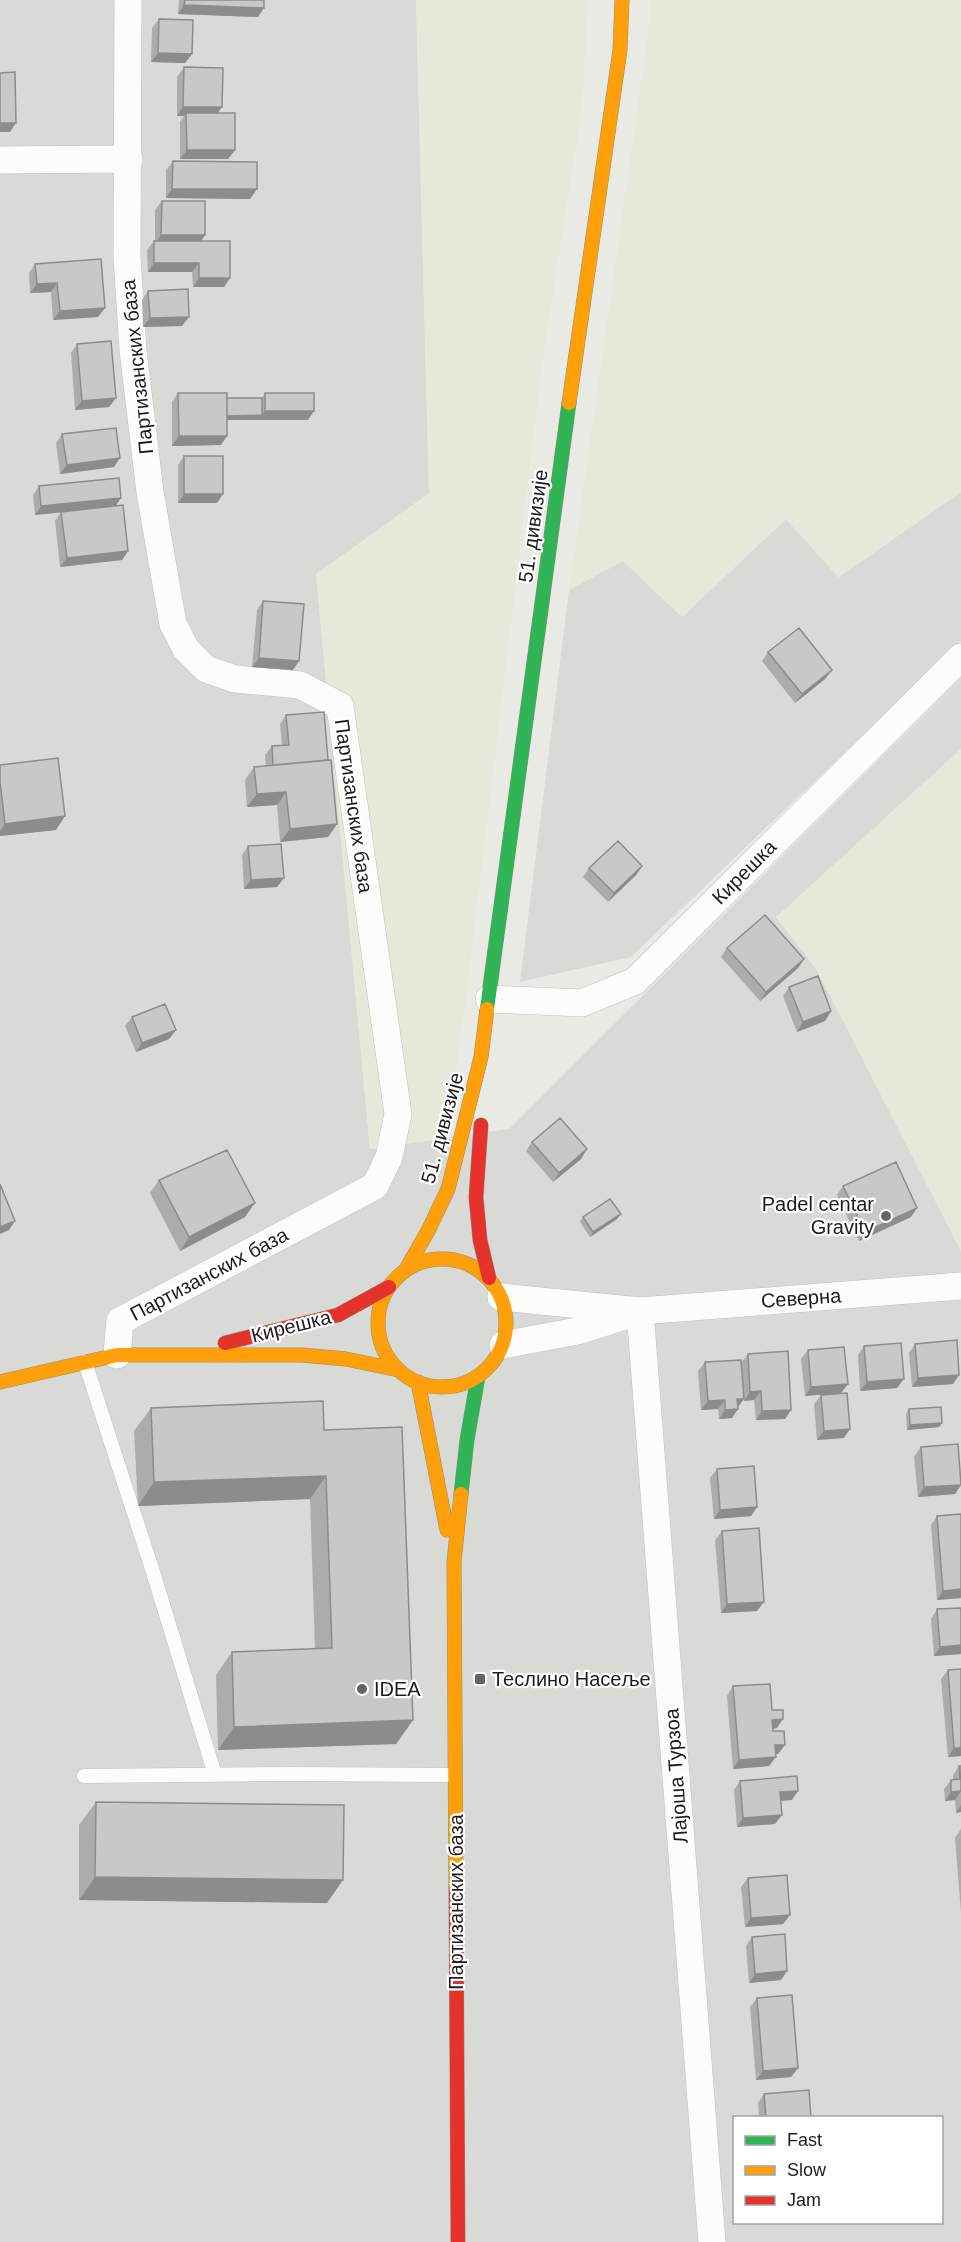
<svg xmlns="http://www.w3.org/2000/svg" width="961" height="2242" viewBox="0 0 961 2242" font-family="Helvetica,sans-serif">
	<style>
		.residential { fill: #d9d9d6; fill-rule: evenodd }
		.farmland { fill: #e6e9d9 }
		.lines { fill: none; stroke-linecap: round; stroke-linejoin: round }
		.lane-casing { stroke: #c1c1bf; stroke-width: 15 }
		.street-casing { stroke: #c1c1bf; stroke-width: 28 }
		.fast-casing { stroke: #8c927f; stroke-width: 15 }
		.slow-casing { stroke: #8c927f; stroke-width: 15 }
		.jam-casing { stroke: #8c927f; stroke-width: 15 }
		.lane { stroke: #fcfcfb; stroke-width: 14 }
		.street { stroke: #fcfcfb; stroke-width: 27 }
		.fast { stroke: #30b455; stroke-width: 14 }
		.slow { stroke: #ff9f0a; stroke-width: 14 }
		.jam { stroke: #e5322d; stroke-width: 14 }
		.wall { fill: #acaca9 }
		.shaded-wall { fill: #8c8c8a }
		.building { fill: #c8c8c5; stroke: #8c8c8a; stroke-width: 1.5 }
		.poi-dot { fill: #646462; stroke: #fff; stroke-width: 2 }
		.labels { text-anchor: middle; stroke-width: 4.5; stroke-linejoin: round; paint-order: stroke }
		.street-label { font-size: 20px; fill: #1c1c1c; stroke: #fff }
		.poi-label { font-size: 20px; fill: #1c1c1c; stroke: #fff; text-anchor: start }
	</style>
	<rect width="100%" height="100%" fill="#eaeae5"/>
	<path class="residential" d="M0 0H416L429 494 316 574 370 1149 509 1129 961 678V749L777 917 817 970 961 1251V2242H0ZM734 2118H942V2222H734Z
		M961 492V641L631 957 520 982 569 590 623 561 682 617 786 519 839 577Z"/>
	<path class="farmland" d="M416 0H588L582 109 544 350 467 990 447 1138 370 1149 316 574 429 493Z
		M650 0H961V492L838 577 786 519 682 617 623 561 569 590 650 19Z
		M961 749V1251L817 970 776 917Z"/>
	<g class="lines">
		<defs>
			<path id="lane" d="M85 1362 153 1572 215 1775
				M84 1776 292 1774 455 1775"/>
			<path id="street" d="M0 160 129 159
				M489 999 582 1003 635 981 961 657
				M501 1297 640 1311 961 1286
				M640 1311 712 2242
				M503 1345 577 1331 631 1314
				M117 1355 120 1321 375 1186 389 1157 398 1114 340 706 300 685 235 679 206 669 186 649 173 624 150 492 133 350 127 257 128 0"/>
			<path id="fast" d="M487 1009 569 403
				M461 1494 467 1440 478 1377"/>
			<path id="slow" d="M569 403 620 50 622 0
				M378 1323a64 64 0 1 1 128 0a64 64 0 1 1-128 0Z
				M405 1271 428 1231 448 1189 481 1057 487 1009
				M0 1382 117 1355H302L346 1359 399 1370
				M418 1382 447 1530
				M456 1890 454 1562 461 1494"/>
			<path id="jam" d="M481 1125 476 1197 480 1240 489 1278
				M225 1343 338 1315 389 1287
				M456 1890 458 2242"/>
		</defs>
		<use href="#lane" class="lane-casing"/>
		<use href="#street" class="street-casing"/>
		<use href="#fast" class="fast-casing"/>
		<use href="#slow" class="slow-casing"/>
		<use href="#jam" class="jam-casing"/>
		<use href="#lane" class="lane"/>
		<use href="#street" class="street"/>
		<use href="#fast" class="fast"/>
		<use href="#slow" class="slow"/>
		<use href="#jam" class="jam"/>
	</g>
	<path class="wall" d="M179 0H264L258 17 178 14Z
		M159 19 192 54 185 63 151 62 152 28Z
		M184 67 222 107 218 113 235 150 228 159H180V122L184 116H177V77Z
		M173 161 257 189 250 199 166 198V170Z
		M162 201 205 235 201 241 224 287H193L192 272H148L147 250 154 241H155V210Z
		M35 264 98 317 53 320 51 292 30 293 29 273Z
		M148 291 182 326 143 327 142 300Z
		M77 344 116 398 109 407 75 410 71 353Z
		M178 393 227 398H262L265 393 308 420H227L221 445 172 446V402Z
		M62 434 114 467 60 474 56 443Z
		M184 456 217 503H178V465Z
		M39 486 116 506 128 551 122 560 60 567 55 521 61 512 35 515 33 495Z
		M263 601 293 670 252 667 257 610Z
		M768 652 832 670 825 679 795 703 762 661Z
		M286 715 328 760 337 824 328 837 280 842 277 805 247 807 245 780 254 767 266 766 265 755 272 746 282 745 280 724Z
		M0 765 56 830 0 836Z
		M248 846 284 878 277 887 244 889 242 855Z
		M642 866 636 875 608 902 583 877 589 868Z
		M727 948 804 959 798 968 760 1001 721 957Z
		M789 987 831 1011 825 1021 797 1032 783 996Z
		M132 1017 176 1030 169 1039 136 1052 125 1026Z
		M532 1142 581 1159 553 1182 526 1151Z
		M159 1180 245 1217 180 1251 150 1193Z
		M843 1186 911 1217 859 1241 837 1195Z
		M621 1214 617 1219 590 1237 580 1222 583 1217Z
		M915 1344 959 1375 953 1384 912 1387 909 1353Z
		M864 1346 897 1388 860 1391 858 1355Z
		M808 1350 848 1384 841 1393 805 1396 801 1359Z
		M748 1354 791 1410 785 1419 756 1420 754 1400 744 1401 743 1399 732 1418 719 1419 718 1409 701 1410 698 1371 705 1362 741 1363Z
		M821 1395 844 1438 817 1440 814 1404Z
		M151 1408 324 1430 413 1720 396 1744 218 1750 216 1675 232 1652 315 1649 310 1499 138 1506 134 1431Z
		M909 1409 942 1423 939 1427 907 1430 906 1414Z
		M921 1447 961 1485 955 1494 918 1497 914 1457Z
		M717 1469 757 1507 751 1516 714 1519 710 1478Z
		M961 1514V1598L937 1600 931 1525 937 1516Z
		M722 1531 757 1611 721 1613 715 1540Z
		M937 1609 961 1654 934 1656 931 1619Z
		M961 1669V1756L948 1757 941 1679 948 1670Z
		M733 1686 772 1710 777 1728 773 1729 778 1754H775L769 1766 733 1769 727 1696Z
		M959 1766H961V1812L956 1813 955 1800 945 1801 944 1789 951 1780H953V1775Z
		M740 1781 792 1800 781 1801 775 1824 737 1827 734 1790Z
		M96 1802 327 1903 79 1900V1825Z
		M961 1829V1912L955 1838Z
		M748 1878 790 1915 783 1924 745 1927 741 1887Z
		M752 1937 787 1971 781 1980 749 1983 746 1946Z
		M757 1998 798 2068 791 2077 756 2080 750 2007Z
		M764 2094 811 2118H759L758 2103Z"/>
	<path class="shaded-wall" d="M184 5 264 8 258 17 178 14Z
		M158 53 192 54 185 63 151 62Z
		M183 107H222L215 116 186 113 184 116H177Z
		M0 123H16L10 132H0Z
		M187 150H235L228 159H180Z
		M172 189H257L250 199 166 198Z
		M161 235H205L199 244H155Z
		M154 263H199L192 272H148Z
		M199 278H230L224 287H193Z
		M57 283 51 292 30 293 37 284Z
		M105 308 98 317 53 320 60 311Z
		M189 317 182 326 143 327 150 318Z
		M116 398 109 407 75 410 82 401Z
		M265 411H314L308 420H259Z
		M262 415 259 420H221L224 416Z
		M179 436H227L221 445 172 446Z
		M120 458 114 467 60 474 67 465Z
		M184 494H223L217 503H178Z
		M121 498 115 507 35 515 41 506Z
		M128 551 122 560 60 567 67 558Z
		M259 658 299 661 293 670 252 667Z
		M832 670 825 679 795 703 802 694Z
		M286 792 277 805 247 807 257 794Z
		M65 816 56 830 0 836V831L5 824Z
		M337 824 328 837 280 842 290 829Z
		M642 866 636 875 608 902 614 893Z
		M284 878 277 887 244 889 251 880Z
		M804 959 798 968 760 1001 766 992Z
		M831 1011 825 1021 797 1032 803 1022Z
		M176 1030 169 1039 136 1052 142 1043Z
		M587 1149 581 1159 553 1182 559 1173Z
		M255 1203 245 1217 180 1251 189 1237Z
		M917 1208 911 1217 859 1241 865 1232Z
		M621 1214 617 1219 590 1237 593 1232Z
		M15 1221 9 1230 0 1234V1227Z
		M959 1375 953 1384 912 1387 918 1378Z
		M904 1379 897 1388 860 1391 867 1382Z
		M848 1384 841 1393 805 1396 811 1387Z
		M761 1391 754 1400 744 1401 750 1392Z
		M737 1399H744L737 1408Z
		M725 1400 718 1409 701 1410 708 1401Z
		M738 1409 732 1418 719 1419 725 1410Z
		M791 1410 785 1419 756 1420 762 1411Z
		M942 1423 939 1427 907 1430 910 1425Z
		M850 1429 844 1438 817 1440 824 1431Z
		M326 1476 310 1499 138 1506 154 1482Z
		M961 1485 955 1494 918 1497 924 1487Z
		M757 1507 751 1516 714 1519 720 1510Z
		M961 1589V1598L937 1600 943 1591Z
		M764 1602 757 1611 721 1613 727 1604Z
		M961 1645V1654L934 1656 940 1647Z
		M783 1719 777 1728 766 1729 772 1720Z
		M413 1720 396 1744 218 1750 234 1727Z
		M775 1745H785L778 1754H768Z
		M954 1748H961V1756L948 1757Z
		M776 1757 769 1766 733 1769 739 1760Z
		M798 1791 792 1800 774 1801 780 1792Z
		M961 1791 955 1800 945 1801 951 1792Z
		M961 1805V1812L956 1813Z
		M782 1815 775 1824 737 1827 743 1818Z
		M95 1877 343 1880 327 1903 79 1900Z
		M790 1915 783 1924 745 1927 751 1918Z
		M787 1971 781 1980 749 1983 755 1974Z
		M798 2068 791 2077 756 2080 763 2071Z"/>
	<path class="building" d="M185 0H264V8L184 5Z
		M159 19 193 20 192 54 158 53Z
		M184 67 223 68 222 107H183Z
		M15 72 16 123H0V73Z
		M186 113H235V150H187Z
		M173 161 257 162V189H172Z
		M162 201H205V235H161Z
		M154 241H230V278H199V263H154Z
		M101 259 105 308 60 311 57 283 37 284 35 264Z
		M188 289 189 317 150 318 148 291Z
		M111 341 116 398 82 401 77 344Z
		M178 393H227V436H179Z
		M265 393H314V411H265Z
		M227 398H262V415L227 416Z
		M116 428 120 458 67 465 62 434Z
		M184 456H223V494H184Z
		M119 478 121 498 41 506 39 486Z
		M123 505 128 551 67 558 61 512Z
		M263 601 304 604 299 661 259 658Z
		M799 628 832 670 802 694 768 652Z
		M324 712 328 760 273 765 272 746 289 745 286 715Z
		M58 758 65 816 5 824 0 782V765Z
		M331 760 337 824 290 829 286 792 257 794 254 767Z
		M618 841 642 866 614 893 589 868Z
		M281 844 284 878 251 880 248 846Z
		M765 915 804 959 766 992 727 948Z
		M818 976 831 1011 803 1022 789 987Z
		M165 1004 176 1030 142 1043 132 1017Z
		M560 1118 587 1149 559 1173 532 1142Z
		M227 1150 255 1203 189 1237 159 1180Z
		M896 1162 917 1208 865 1232 843 1186Z
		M0 1184 15 1221 0 1227Z
		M610 1199 621 1214 593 1232 583 1217Z
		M957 1340 959 1375 918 1378 915 1344Z
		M901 1343 904 1379 867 1382 864 1346Z
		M844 1347 848 1384 811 1387 808 1350Z
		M788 1351 791 1410 762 1411 761 1391 750 1392 748 1354Z
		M741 1360 744 1399H737L738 1409 725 1410V1400L708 1401 705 1362Z
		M847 1393 850 1429 824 1431 821 1395Z
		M323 1401 324 1430 402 1427 413 1720 234 1727 232 1652 332 1648 326 1476 154 1482 151 1408Z
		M941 1407 942 1423 910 1425 909 1409Z
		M958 1444 961 1485 924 1487 921 1447Z
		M754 1466 757 1507 720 1510 717 1469Z
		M961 1514V1589L943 1591 937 1516Z
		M759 1528 764 1602 727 1604 722 1531Z
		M961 1608V1645L940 1647 937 1609Z
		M961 1669V1748H954L948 1670Z
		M770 1684 772 1710H783V1719L772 1720 773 1731H784L785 1745H775L776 1757 739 1760 733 1686Z
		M959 1766H961V1791L951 1792V1780L960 1779Z
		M797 1776 798 1791 780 1792 782 1815 743 1818 740 1781Z
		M96 1802 344 1805 343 1880 95 1877Z
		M787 1875 790 1915 751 1918 748 1878Z
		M785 1934 787 1971 755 1974 752 1937Z
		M792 1995 798 2068 763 2071 757 1998Z
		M809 2090 811 2118H766L764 2094Z"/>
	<g class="poi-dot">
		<circle cx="886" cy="1216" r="6"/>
		<rect x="474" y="1673" width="12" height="12" rx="3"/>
		<circle cx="362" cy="1689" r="6"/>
	</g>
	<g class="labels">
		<g class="street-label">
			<text transform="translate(137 367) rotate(-96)" y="7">Партизанских база</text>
			<text transform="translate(533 526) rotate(-82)" y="7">51. дивизије</text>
			<text transform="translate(354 806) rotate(82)" y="7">Партизанских база</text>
			<text transform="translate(744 872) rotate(-45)" y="7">Кирешка</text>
			<text transform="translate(442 1128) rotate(-75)" y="7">51. дивизије</text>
			<text transform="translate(209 1274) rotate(-28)" y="7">Партизанских база</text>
			<text transform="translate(801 1298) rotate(-4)" y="7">Северна</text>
			<text transform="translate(291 1326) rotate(-14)" y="7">Кирешка</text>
			<text transform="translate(676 1776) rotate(-94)" y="7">Лајоша Турзоа</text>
			<text transform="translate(456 1902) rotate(-90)" y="7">Партизанских база</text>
		</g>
		<g class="poi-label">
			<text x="874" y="1211" text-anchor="end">Padel centar<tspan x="874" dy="23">Gravity</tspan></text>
			<text x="492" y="1686">Теслино Насеље</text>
			<text x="374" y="1696">IDEA</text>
		</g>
	</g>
	<rect x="733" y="2116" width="210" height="108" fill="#ffffff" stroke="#a4a4a4" stroke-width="1.5"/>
	<rect x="745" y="2136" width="30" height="9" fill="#30b455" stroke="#a4a4a4" stroke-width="1.5"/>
	<text x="787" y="2146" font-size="18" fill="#1c1c1c">Fast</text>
	<rect x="745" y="2166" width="30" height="9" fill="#ff9f0a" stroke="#a4a4a4" stroke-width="1.5"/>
	<text x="787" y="2176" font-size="18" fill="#1c1c1c">Slow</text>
	<rect x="745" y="2196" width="30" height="9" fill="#e5322d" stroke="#a4a4a4" stroke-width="1.5"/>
	<text x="787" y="2206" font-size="18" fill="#1c1c1c">Jam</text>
</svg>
